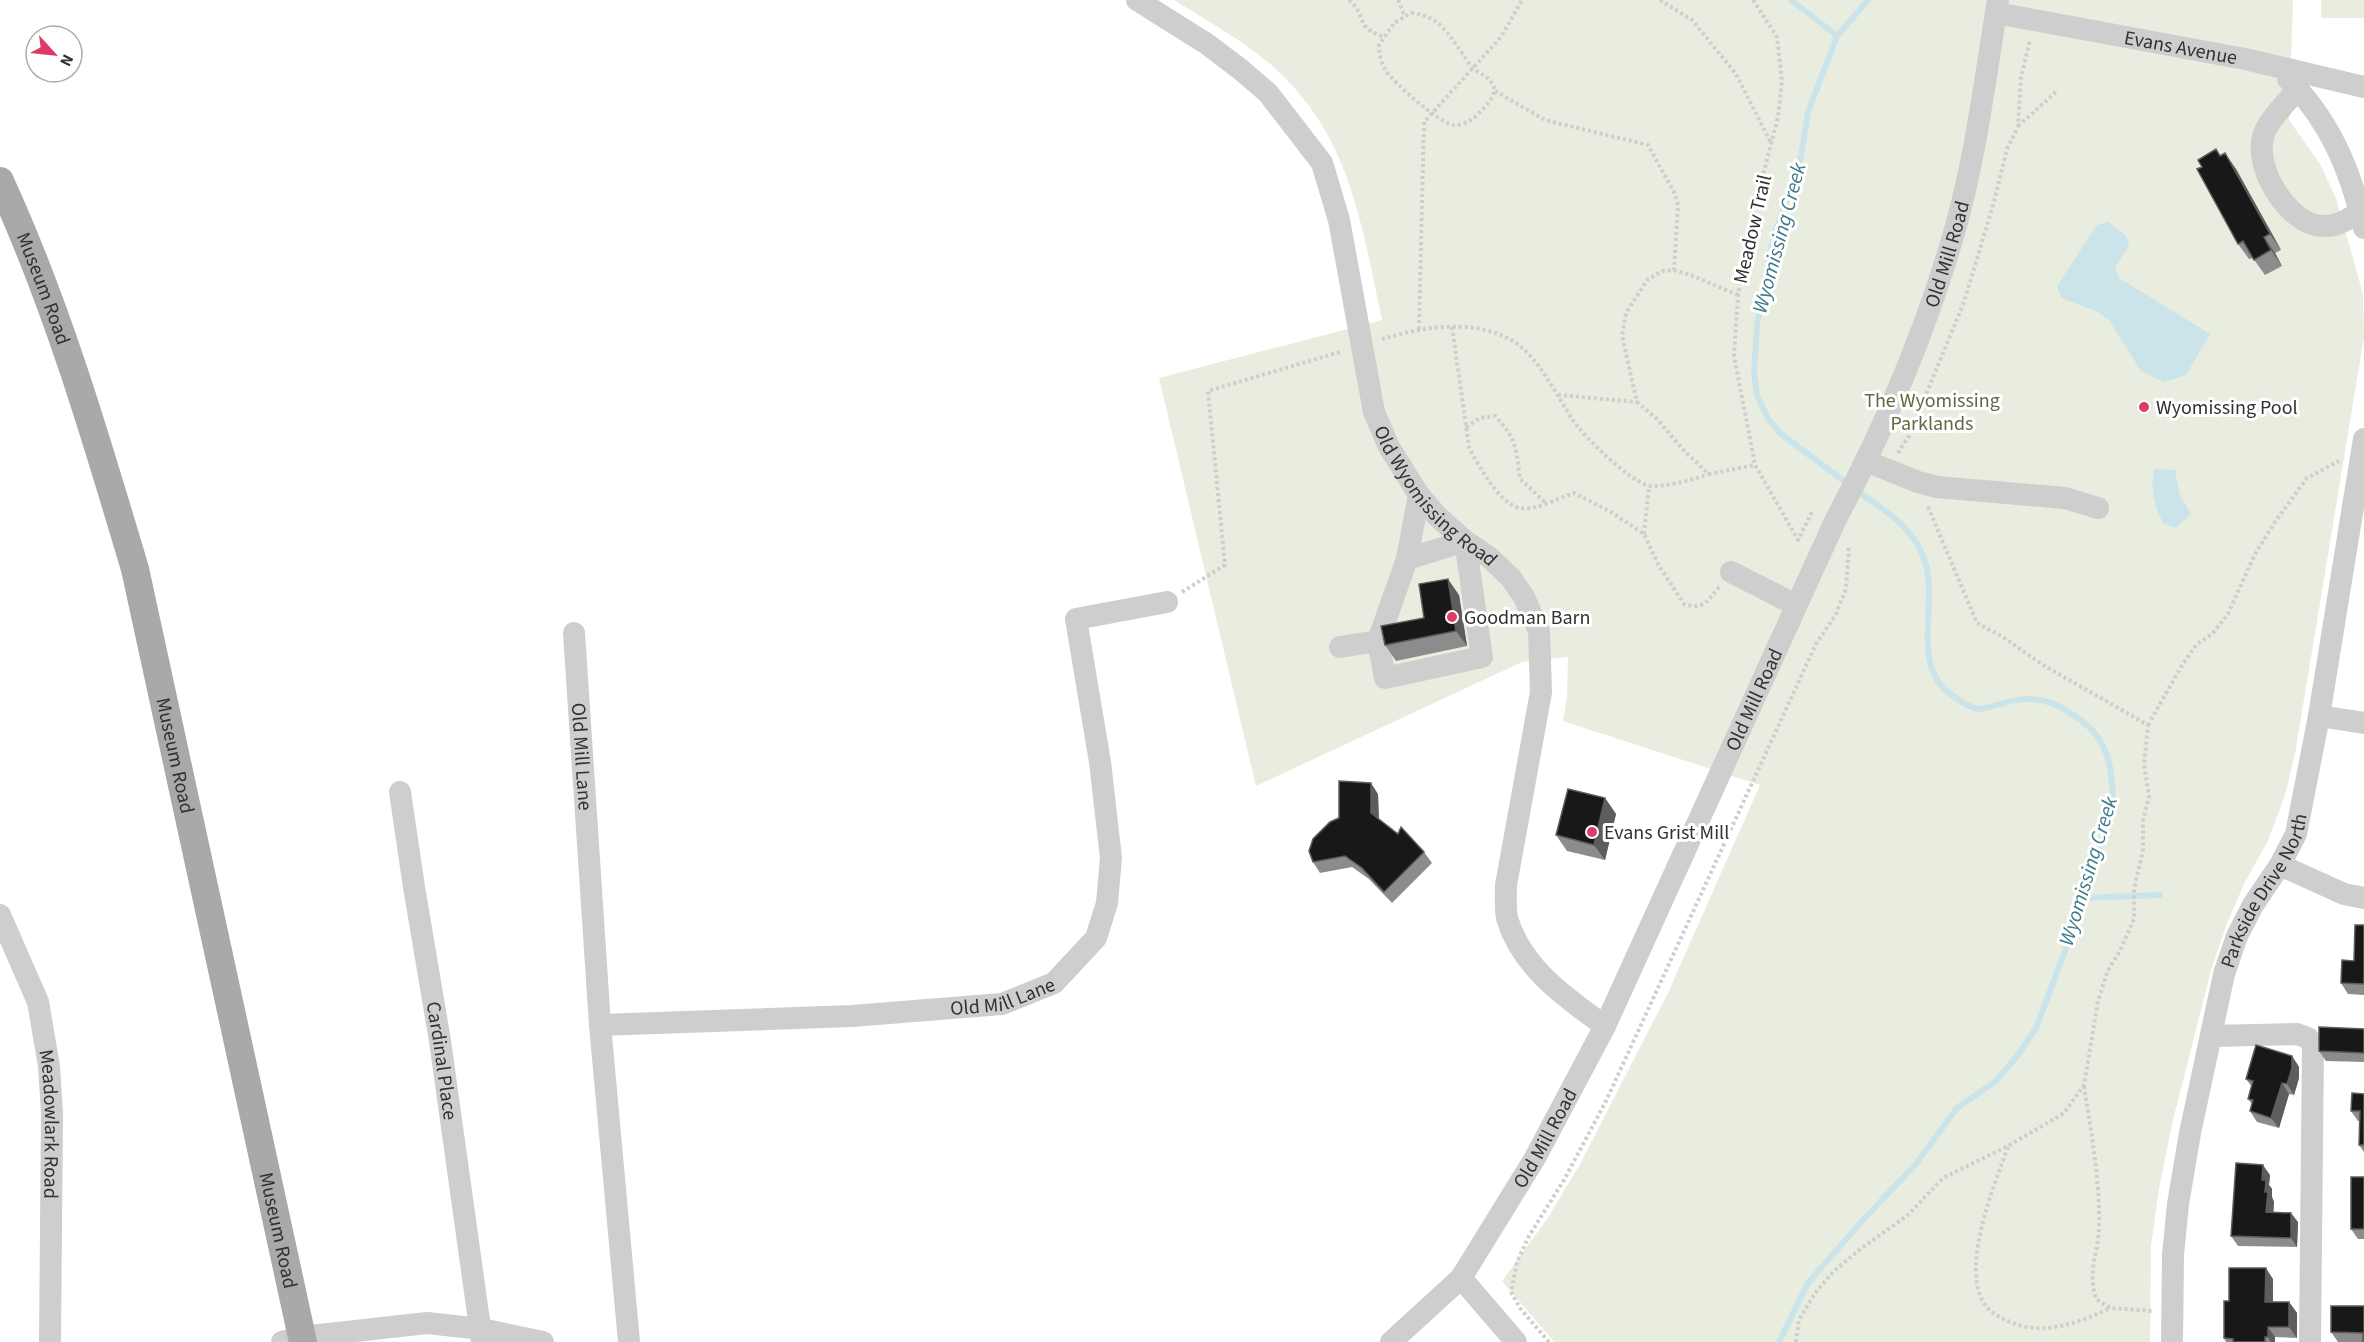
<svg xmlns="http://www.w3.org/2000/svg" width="2364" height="1342" viewBox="0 0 2364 1342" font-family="'Source Sans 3',sans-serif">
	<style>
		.green { fill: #e9eddf }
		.water { fill: #cae4ea }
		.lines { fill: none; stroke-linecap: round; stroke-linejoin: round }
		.stream { stroke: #cae4ea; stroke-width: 6 }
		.path { stroke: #cecece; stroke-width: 4; stroke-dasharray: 3 3; stroke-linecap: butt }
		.minor { stroke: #cecece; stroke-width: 22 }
		.major { stroke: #a9a9a9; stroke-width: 28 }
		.wall { fill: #8c8c8c }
		.shaded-wall { fill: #5d5d5d }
		.building { fill: #181818; stroke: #5d5d5d; stroke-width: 1.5 }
		.poi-dot { fill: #e03b67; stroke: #fff; stroke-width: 2 }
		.labels { text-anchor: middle; stroke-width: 6; stroke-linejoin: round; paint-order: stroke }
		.street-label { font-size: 20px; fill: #313131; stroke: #fff }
		.park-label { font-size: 20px; fill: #5c6b3f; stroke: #fff }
		.poi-label { font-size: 20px; fill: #313131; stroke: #fff; text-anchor: start }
		.water-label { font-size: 21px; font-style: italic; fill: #3e7b8b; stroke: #fff }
	</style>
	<rect width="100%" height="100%" fill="#fff"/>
	<path class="green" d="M1174 0H2293L2289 120 2320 164 2336 198 2363 294 2364 337 2295 754 2285 795 2268 841 2245 882 2226 926 2212 967 2173 1120 2159 1189 2151 1246 2150 1342H1554L1502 1281 1547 1219 1579 1166 1668 993 1760 785 1563 721 1567 696 1568 657 1522 662 1256 786 1159 378 1382 320C1361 223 1350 132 1269 63 1240 39 1206 20 1174 0Z
		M2321 0H2364V18H2321Z"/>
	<path class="water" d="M2108 222 2126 235 2129 246 2115 267 2119 278 2210 334 2186 375 2164 382 2141 371 2109 320 2098 312 2061 298 2057 286 2097 225Z
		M2154 469 2175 470 2180 496 2191 514 2176 528 2163 523C2154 505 2150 489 2154 469Z"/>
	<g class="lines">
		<path class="stream" d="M1791 0 1837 36
			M1848 484 1781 434 1768 419 1757 395 1754 372 1757 325 1765 277 1776 230 1801 157 1808 112 1837 36 1868 0
			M2083 898 2160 895
			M1779 1342 1808 1283 1862 1221 1916 1164 1957 1108 1996 1081 2018 1055 2036 1028 2073 930 2112 804C2114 781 2110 749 2093 731 2087 724 2079 719 2072 714 2060 706 2045 699 2030 699 2012 698 1998 706 1981 709 1972 710 1957 699 1949 693 1909 662 1941 598 1923 556 1911 525 1881 508 1856 490"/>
		<path class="path" d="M1349 0C1369 18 1353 26 1384 37
			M1398 0 1405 17
			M1660 0 1692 20 1736 74 1771 143
			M1753 0 1777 37 1782 81 1778 117 1749 229 1738 295 1734 356 1755 465 1798 540 1812 512
			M1411 13C1440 16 1447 33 1463 54 1466 59 1470 65 1474 69 1480 74 1488 76 1492 83 1497 90 1493 97 1488 103 1480 113 1468 126 1454 125 1440 124 1394 83 1386 71 1381 63 1379 54 1379 45L1394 23Z
			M1495 91 1545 120 1648 145 1675 194 1678 205 1674 270
			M2018 126 2058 90
			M1738 295 1693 276 1674 270 1663 271 1648 279 1626 313 1622 336 1637 402 1657 419 1685 452 1709 474 1755 465
			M1452 327 1469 447C1477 464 1500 504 1519 508 1536 511 1558 498 1574 493L1611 512 1644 534 1659 566 1684 604C1704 611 1708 600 1720 586
			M1419 329 1424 122 1501 37 1522 0
			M1382 339C1423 327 1472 318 1511 340 1537 354 1556 394 1572 419 1582 435 1633 485 1651 486 1671 486 1691 480 1709 474
			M1558 395 1637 402
			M1466 427 1480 418 1495 416C1517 439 1516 449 1520 479L1546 503
			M1898 453 1909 436 1964 302 1994 202 2007 149 2018 127 2021 77 2030 40
			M1644 534 1649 486
			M1182 592 1225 565 1208 391 1343 351
			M2148 725 2181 667 2196 645 2213 633 2228 614 2254 556 2275 522 2307 478 2339 461
			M2084 1086C2091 1132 2100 1178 2099 1225 2099 1253 2087 1268 2096 1299L2110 1308 2152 1311
			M2008 1147C1994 1185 1964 1259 1981 1298 1988 1312 2000 1318 2013 1323 2043 1336 2082 1322 2110 1308
			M1549 1342 1520 1308 1511 1292 1517 1262 1529 1236 1564 1180 1606 1101 1816 644 1836 614 1846 589 1849 545
			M1796 1342 1799 1320 1815 1293 1833 1272 1858 1251 1908 1215 1943 1178 2008 1146 2064 1113 2084 1085 2098 1001 2108 970 2120 951 2134 919V889L2143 850V821L2149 796 2144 765 2148 725 2043 665 2003 637 1977 623 1928 507"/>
		<g class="minor">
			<path id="s1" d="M1137 0 1207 44 1240 69 1268 93 1322 163 1339 220 1374 412 1389 447 1419 495 1437 516 1465 541 1489 557 1511 578 1524 597 1539 631 1541 692 1506 885C1506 896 1505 908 1507 918 1521 967 1566 998 1605 1026"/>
			<path id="s2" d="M1996 13 2245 59 2364 87"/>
			<path d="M2288 79C2330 120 2351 172 2364 228"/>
			<path d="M2298 89C2288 101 2273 115 2266 129 2249 161 2286 224 2322 226 2337 227 2348 219 2360 212"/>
			<path d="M1866 461 1918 482 1937 487 2065 498 2098 508"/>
			<path d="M1407 559 1419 495"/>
			<path d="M1731 572 1796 605"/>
			<path id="s3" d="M574 633 600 1025"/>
			<path d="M1340 647 1378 641 1407 559 1465 541 1482 657 1385 678 1378 641"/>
			<path d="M2319 716 2364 723"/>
			<path id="s4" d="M400 792 414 887 440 1041 482 1342"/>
			<path d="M2280 865 2344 894 2364 898"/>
			<path id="s5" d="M0 915 38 1002 49 1066 52 1113 50 1342"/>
			<path d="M2211 1036 2297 1034 2308 1038 2313 1046 2310 1342"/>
			<path d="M1461 1278 1516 1342"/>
			<path d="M282 1342 302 1337 427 1323 481 1329 543 1342"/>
			<path id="s6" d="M629 1342 600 1025 852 1016 1002 1004 1054 983 1096 938 1107 903 1111 858 1100 762 1076 619 1167 602"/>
			<path id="s7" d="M1391 1342 1461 1278 1535 1158 1605 1026 1836 519C1884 429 1926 330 1954 233 1976 157 1985 78 1998 0"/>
			<path id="s8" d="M2172 1342 2173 1255 2178 1204 2190 1133 2224 974 2237 936 2253 905 2280 865 2296 834 2319 716 2364 439"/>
		</g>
		<path class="major" id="s9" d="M0 181C57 305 96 438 135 569L303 1342"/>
	</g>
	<path class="wall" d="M2221 156 2236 169 2281 250 2275 253 2282 266 2265 275 2253 258 2249 259 2238 244Z
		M1459 595 1467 646 1396 661 1385 645Z
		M1378 794 1379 819 1398 834 1424 852 1432 863 1392 903 1369 879 1352 867 1320 873 1313 862 1339 818Z
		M1605 798 1616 814 1605 860 1567 851 1556 835Z
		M2364 925V995L2348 994 2341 983 2354 961Z
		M2364 1029V1062L2326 1061 2319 1051Z
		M2292 1056 2299 1067V1078L2294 1095 2289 1094 2279 1128 2257 1122 2250 1111 2252 1104 2248 1099 2252 1087 2246 1079Z
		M2364 1094V1152L2359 1145 2360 1121H2358L2351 1111Z
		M2270 1175 2269 1185 2272 1189V1197L2274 1202 2273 1212 2298 1222 2297 1247 2238 1246 2231 1236Z
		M2364 1177V1239H2358L2351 1229Z
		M2273 1279V1302H2289L2297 1313V1338L2275 1337V1342H2226L2224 1338 2229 1301Z
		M2364 1306V1342H2338L2331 1332Z"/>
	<path class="shaded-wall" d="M2225 153 2236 169 2281 250 2270 234Z
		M2264 237 2275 253 2282 266 2271 250Z
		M1448 579 1459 595 1467 646 1456 631Z
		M1371 783 1378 794 1379 824 1371 813Z
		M1605 798 1616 814 1605 860 1594 845Z
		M2292 1056 2299 1067V1078L2294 1095 2287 1084Z
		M2282 1083 2289 1094 2279 1128 2271 1118Z
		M2263 1165 2270 1175 2269 1185 2272 1189V1197L2274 1202 2273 1221 2266 1212 2265 1192 2262 1180Z
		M2291 1213 2298 1222 2297 1247 2291 1238Z
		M2266 1268 2273 1279V1313L2265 1302Z
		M2289 1302 2297 1313V1338L2289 1327Z
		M2268 1327 2275 1337V1342H2271L2268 1337Z"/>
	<path class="building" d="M2216 149 2220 156 2225 153 2270 234 2264 237 2271 250 2254 260 2243 241 2238 244 2197 169 2202 167 2198 160Z
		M1448 579 1456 631 1385 645 1381 626 1424 618 1419 584Z
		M1339 781 1371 783V813L1398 834 1401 827 1424 852 1384 892 1362 868 1345 856 1313 862 1309 851 1313 839 1330 822 1339 818Z
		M1568 789 1605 798 1594 845 1556 835Z
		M2355 925H2364V984L2341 983 2342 960 2354 961Z
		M2319 1027 2364 1029V1053L2319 1051Z
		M2256 1045 2292 1056V1068L2287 1084 2282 1083 2271 1118 2250 1111 2253 1100 2248 1099 2253 1081 2246 1079Z
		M2352 1093 2364 1094V1145H2359L2360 1111H2351Z
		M2236 1163 2263 1165 2262 1180H2266L2265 1192H2268L2266 1212 2291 1213V1238L2231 1236Z
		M2351 1177H2364V1229H2351Z
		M2229 1268H2266L2265 1302H2289V1327H2268V1337H2265V1342H2233V1339L2224 1338V1301H2229Z
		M2331 1306H2364V1342H2363V1333L2331 1332Z"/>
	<g class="poi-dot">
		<circle cx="2144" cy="407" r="6"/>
		<circle cx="1452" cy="617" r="6"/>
		<circle cx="1592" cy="832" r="6"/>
	</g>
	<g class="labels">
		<g class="street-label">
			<text dy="7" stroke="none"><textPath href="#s2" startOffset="188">Evans Avenue</textPath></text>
			<text transform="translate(1752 229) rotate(-77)" y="7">Meadow Trail</text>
			<text dy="7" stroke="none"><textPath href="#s7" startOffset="1230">Old Mill Road</textPath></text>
			<text dy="7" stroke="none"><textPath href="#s9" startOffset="116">Museum Road</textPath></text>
			<text dy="7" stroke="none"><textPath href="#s1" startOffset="610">Old Wyomissing Road</textPath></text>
			<text dy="7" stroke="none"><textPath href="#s7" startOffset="744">Old Mill Road</textPath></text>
			<text dy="7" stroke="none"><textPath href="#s9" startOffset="602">Museum Road</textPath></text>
			<text dy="7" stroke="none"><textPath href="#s3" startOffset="124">Old Mill Lane</textPath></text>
			<text dy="7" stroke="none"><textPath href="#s8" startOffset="466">Parkside Drive North</textPath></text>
			<text dy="7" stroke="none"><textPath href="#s6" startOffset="723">Old Mill Lane</textPath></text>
			<text dy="7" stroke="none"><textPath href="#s4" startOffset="272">Cardinal Place</textPath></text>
			<text dy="7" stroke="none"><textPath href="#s5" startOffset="218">Meadowlark Road</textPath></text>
			<text dy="7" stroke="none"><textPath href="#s7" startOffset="258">Old Mill Road</textPath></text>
			<text dy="7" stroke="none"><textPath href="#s9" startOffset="1088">Museum Road</textPath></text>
		</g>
		<g class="park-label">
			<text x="1932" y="407">The Wyomissing<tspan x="1932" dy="23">Parklands</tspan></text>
		</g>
		<g class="poi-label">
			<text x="2156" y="414">Wyomissing Pool</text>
			<text x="1464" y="624">Goodman Barn</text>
			<text x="1604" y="839">Evans Grist Mill</text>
		</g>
		<g class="water-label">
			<text transform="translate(1779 238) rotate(-75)" y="7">Wyomissing Creek</text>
			<text transform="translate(2088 871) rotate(-73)" y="7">Wyomissing Creek</text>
		</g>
	</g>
	<g transform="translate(54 54) rotate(117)"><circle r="28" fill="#ffffff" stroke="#adadad" stroke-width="1.5"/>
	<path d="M0-4.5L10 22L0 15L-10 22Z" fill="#e03b67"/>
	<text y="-9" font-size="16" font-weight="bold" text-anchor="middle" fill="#313131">N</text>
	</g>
</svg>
